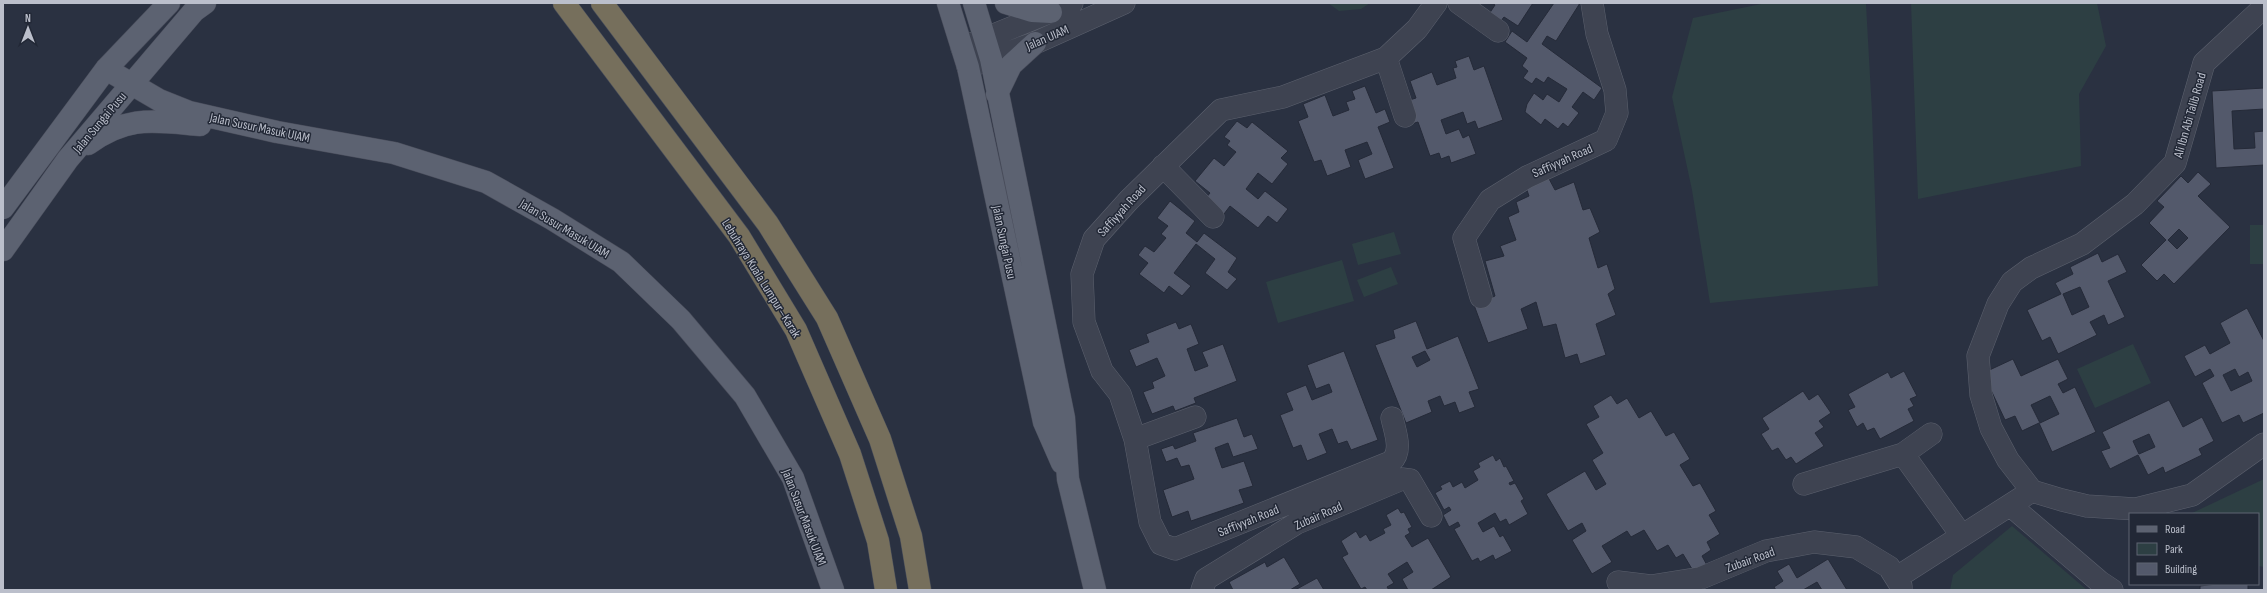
<svg xmlns="http://www.w3.org/2000/svg" width="2267" height="593" viewBox="0 0 2267 593" font-family="'Sofia Sans Condensed',sans-serif">
	<style>
		.green { fill: #2d3f43 }
		.building { fill: #53596b; stroke: #252a38; fill-rule: evenodd }
		.lines { fill: none; stroke-linecap: round; stroke-linejoin: round }
		.minor-casing { stroke: #5c616e; stroke-width: 23 }
		.major-casing { stroke: #484c5a; stroke-width: 23 }
		.highway-casing { stroke: #494e5b; stroke-width: 23 }
		.minor { stroke: #3e4351; stroke-width: 22 }
		.major { stroke: #5c6271; stroke-width: 22 }
		.highway { stroke: #766f5c; stroke-width: 22 }
		.labels { text-anchor: middle; stroke-width: 3; stroke-linejoin: round; paint-order: stroke }
		.street-label { font-size: 13px; fill: #bbbfcb; stroke: #222836 }
	</style>
	<rect width="100%" height="100%" fill="#2a3141"/>
	<path class="green" d="M1328 3H1370L1361 9 1339 11Z
		M1766 3 1866 4 1872 112 1878 286 1710 303 1692 190 1672 97 1693 18Z
		M1911 3H2097L2106 46 2079 94 2081 166 1918 199Z
		M2250 225H2264V264H2250Z
		M1394 232 1401 254 1358 265 1352 244Z
		M1342 260 1354 301 1278 323 1266 282Z
		M1391 267 1398 284 1364 297 1357 280Z
		M2133 344 2151 383 2095 408 2077 369Z
		M2264 479V567L2258 566V514H2190Z
		M2012 526 2087 590H1950L1953 575Z"/>
	<path class="building" d="M1492 3H1533L1518 26 1504 17 1500 22 1489 14 1495 5Z
		M1554 3H1580L1556 41 1547 36 1542 44 1602 88 1594 100 1583 92 1572 107 1579 113 1568 127 1563 123 1558 129 1545 119 1541 125 1525 112 1527 104 1534 93 1543 100 1547 94 1559 102 1567 89 1548 77 1544 83 1536 78 1532 84 1523 78 1528 71 1522 66 1527 58 1505 42 1512 31 1527 42Z
		M1469 56 1474 70 1484 66 1503 120 1478 129 1475 121 1467 124 1463 112 1441 120 1446 134 1459 129 1463 138 1469 135 1476 154 1451 163 1449 156 1441 159 1439 153 1430 156 1418 122 1411 124 1403 102 1416 98 1410 81 1432 72 1437 85 1456 78 1453 68 1457 67 1455 61Z
		M1365 86 1376 113 1385 109 1390 122 1378 127 1394 168 1365 179 1358 160 1372 154 1367 142 1345 150 1351 167 1327 176 1321 160 1314 162 1298 121 1308 117 1303 104 1325 95 1333 116 1349 110 1346 102 1355 99 1352 91Z
		M2264 88V109L2232 111 2234 149 2255 148 2254 132 2264 131V165L2216 168 2212 91Z
		M1237 121 1247 128 1252 122 1288 151 1281 158 1288 164 1272 184 1258 173 1246 189 1258 199 1265 191 1288 209 1277 223 1268 216 1258 228 1230 206 1224 214 1205 199 1210 193 1195 181 1214 158 1224 166 1236 152 1227 145 1230 141 1224 137Z
		M2198 172 2211 184 2198 196 2230 227 2174 284 2164 274 2157 281 2141 265 2166 240 2149 223 2164 207 2157 201 2181 176 2188 183ZM2179 229 2188 238 2177 249 2168 240Z
		M1546 173 1555 190 1574 182 1583 210 1590 208 1600 232 1589 238 1598 268 1607 264 1615 289 1608 294 1616 315 1596 324 1606 355 1580 364 1577 354 1565 358 1556 324 1543 327 1536 302 1521 309 1528 329 1488 343 1474 305 1495 296 1485 261 1504 256 1500 246 1516 240 1508 217 1519 212 1516 202 1529 196 1524 182Z
		M1170 201 1195 221 1186 233 1197 242 1204 233 1237 258 1228 272 1237 279 1227 290 1205 273 1215 259 1196 244 1174 273 1191 286 1182 296 1169 286 1164 293 1139 274 1148 263 1138 255 1145 246 1154 252 1166 238 1161 234 1168 226 1157 218Z
		M2098 253 2102 262 2118 254 2127 272 2108 281 2125 317 2108 325 2104 315 2090 322 2097 335 2058 354 2050 337 2042 341 2027 310 2061 294 2055 283 2073 274 2070 267ZM2080 287 2089 307 2072 315 2063 294Z
		M2247 308 2264 341V413L2243 423 2239 415 2222 423 2202 383 2214 376 2210 369 2195 377 2184 356 2205 345 2210 354 2230 343 2220 323ZM2235 369 2239 377 2248 372 2252 381 2231 391 2223 375Z
		M1416 321 1427 349 1458 336 1479 389 1469 392 1475 407 1459 413 1455 402 1444 406 1440 396 1428 401 1432 412 1406 423 1375 345 1395 338 1393 330ZM1425 351 1430 360 1417 367 1412 357Z
		M1176 322 1179 329 1191 324 1199 344 1187 349 1195 371 1208 366 1202 352 1223 344 1237 381 1194 398 1196 403 1175 411 1173 406 1152 414 1143 392 1154 388 1152 382 1165 376 1157 358 1136 367 1129 350 1149 342 1146 334Z
		M1344 351 1378 440 1351 450 1347 441 1338 444 1332 429 1319 434 1327 453 1307 461 1301 445 1293 448 1280 415 1293 410 1286 393 1306 385 1312 400 1332 392 1329 384 1316 389 1307 365Z
		M2013 359 2021 376 2058 359 2068 379 2058 384 2063 393 2075 387 2096 432 2052 452 2039 423 2022 431 2015 416 2005 420 1983 373ZM2050 396 2059 414 2040 423 2031 405Z
		M1904 371 1917 396 1910 399 1914 406 1908 409 1914 421 1880 439 1874 428 1867 431 1863 423 1857 427 1848 410 1855 407 1848 394 1888 372 1891 378Z
		M1803 391 1809 400 1818 394 1831 413 1819 421 1824 427 1815 433 1824 446 1796 464 1791 457 1786 460 1778 448 1772 451 1761 434 1769 429 1762 418Z
		M1611 395 1617 404 1627 398 1639 418 1651 411 1666 436 1674 432 1690 459 1680 465 1693 486 1700 483 1716 511 1709 515 1720 534 1707 542 1711 550 1702 556 1708 567 1695 574 1683 554 1676 558 1668 545 1657 551 1644 530 1631 537 1627 531 1602 546 1612 562 1592 574 1572 540 1586 531 1582 523 1568 531 1546 494 1585 471 1596 490 1606 484 1592 460 1603 453 1586 424 1599 417 1593 406Z
		M2169 400 2183 427 2202 417 2214 441 2199 449 2202 455 2165 473 2163 467 2148 475 2138 455 2110 469 2101 451 2110 448 2102 432ZM2149 434 2155 447 2139 454 2133 441Z
		M1237 418 1244 437 1252 434 1258 449 1233 457 1228 443 1215 448 1222 468 1244 461 1253 486 1239 490 1244 503 1191 521 1188 511 1172 517 1163 490 1194 479 1189 465 1181 467 1177 458 1166 462 1161 449 1173 445 1175 449 1196 441 1193 433Z
		M1493 455 1496 461 1500 458 1504 467 1506 466 1514 481 1509 483 1510 485 1515 483 1524 499 1521 501 1528 514 1509 525 1506 519 1500 522 1495 513 1478 523 1483 532 1494 526 1500 537 1503 535 1512 551 1495 560 1493 555 1480 562 1478 558 1472 561 1454 529 1460 526 1458 522 1449 527 1443 515 1451 510 1449 507 1444 510 1435 493 1442 489 1440 486 1450 481 1453 487 1462 482 1465 488 1478 480 1473 471 1480 467 1478 463Z
		M1398 508 1401 513 1404 512 1412 527 1408 529 1410 533 1405 536 1412 547 1428 538 1451 577 1431 590H1408L1402 579 1413 572 1407 562 1388 574 1394 583 1387 587 1389 590H1367L1365 587 1361 589 1342 557 1348 554 1341 541 1356 531 1360 538 1366 534 1370 541 1385 533 1383 529 1391 525 1386 515Z
		M1284 557 1300 584 1290 590H1233L1229 582 1265 562 1267 567Z
		M1828 559 1847 590H1822L1817 582 1803 590H1776L1774 587 1783 581 1777 571 1789 564 1797 578Z
		M1317 578 1324 590H1295Z
		M2217 584H2248V590H2200V586Z"/>
	<g class="lines">
		<defs>
			<path id="minor" d="M1459 3 1498 31
				M2264 7 2204 63 2175 163 2135 204 2082 244 2031 268 2012 282 1998 304 1978 356 1981 395 1991 428 2008 460 2032 491 2062 500 2087 506 2136 509 2192 495 2264 444
				M962 48 1072 3
				M1386 58 1405 116
				M968 67 1035 43 1124 3
				M1163 166 1213 217
				M1481 297 1464 238 1490 200 1527 177 1606 140 1617 113 1615 90 1597 34 1592 3
				M1392 418C1395 432 1403 451 1391 462L1175 549 1161 544 1150 522 1135 439 1120 394 1102 371 1084 322 1082 274 1094 239 1129 200 1221 110 1283 97 1386 58 1417 29 1436 3
				M1135 439 1195 417
				M1903 454 1962 536
				M1804 484 1903 454 1931 434
				M2011 506 2100 582 2112 590
				M1896 578 2032 491
				M1618 582 1651 586 1701 578 1766 551 1814 542 1856 547 1889 567 1901 586V590
				M1202 590 1206 579 1297 523 1402 479 1410 480 1431 516"/>
			<path id="major" d="M948 3 968 67 1044 422 1062 463
				M974 3 991 59 1064 418 1068 479 1095 590
				M1006 3 1032 11 1051 12
				M106 69 159 100 189 112 277 132 394 153 486 182 552 219 621 262 681 320 745 396 793 478 833 590
				M997 94 1011 65 1035 43
				M88 144C128 115 153 121 200 125
				M3 208 106 69 169 3
				M3 250 68 159 194 11 205 3"/>
			<path id="highway" d="M564 3 739 236 796 330 850 454 878 541 886 590
				M602 3 768 224 827 318 880 439 911 536 920 590"/>
		</defs>
		<use href="#minor" class="minor-casing"/>
		<use href="#major" class="major-casing"/>
		<use href="#highway" class="highway-casing"/>
		<use href="#minor" class="minor"/>
		<use href="#major" class="major"/>
		<use href="#highway" class="highway"/>
	</g>
	<g class="labels">
		<g class="street-label">
			<text transform="translate(1047 37) rotate(-23)" y="5">Jalan UIAM</text>
			<text transform="translate(2189 115) rotate(-74)" y="5">Ali Ibn Abi Talib Road</text>
			<text transform="translate(99 122) rotate(-50)" y="5">Jalan Sungai Pusu</text>
			<text transform="translate(260 127) rotate(12)" y="5">Jalan Susur Masuk UIAM</text>
			<text transform="translate(1562 160) rotate(-24)" y="5">Saffiyyah Road</text>
			<text transform="translate(1121 210) rotate(-48)" y="5">Saffiyyah Road</text>
			<text transform="translate(565 228) rotate(31)" y="5">Jalan Susur Masuk UIAM</text>
			<text transform="translate(1005 242) rotate(78)" y="5">Jalan Sungai Pusu</text>
			<text transform="translate(762 278) rotate(58)" y="5">Lebuhraya Kuala Lumpur–Karak</text>
			<text transform="translate(1318 515) rotate(-24)" y="5">Zubair Road</text>
			<text transform="translate(805 517) rotate(69)" y="5">Jalan Susur Masuk UIAM</text>
			<text transform="translate(1248 520) rotate(-22)" y="5">Saffiyyah Road</text>
			<text transform="translate(1750 559) rotate(-20)" y="5">Zubair Road</text>
		</g>
	</g>
	<rect width="2267" height="593" fill="none" stroke="#bbbfcb" stroke-width="8"/>
	<rect x="2129" y="513" width="130" height="72" fill="#222836" stroke="#5f6472"/>
	<rect x="2137" y="526" width="20" height="6" fill="#5c6271" stroke="#5f6472"/>
	<text x="2165" y="533" font-size="12" fill="#bbbfcb">Road</text>
	<rect x="2137" y="543" width="20" height="12" fill="#2d3f43" stroke="#5f6472"/>
	<text x="2165" y="553" font-size="12" fill="#bbbfcb">Park</text>
	<rect x="2137" y="563" width="20" height="12" fill="#53596b" stroke="#5f6472"/>
	<text x="2165" y="573" font-size="12" fill="#bbbfcb">Building</text>
	<g transform="translate(28 28)" stroke="#222836" stroke-width="3" paint-order="stroke">
	<path d="M0-3L7 15L0 10L-7 15Z" fill="#bbbfcb"/>
	<text y="-6" font-size="11" font-weight="bold" text-anchor="middle" fill="#bbbfcb">N</text>
	</g>
</svg>
